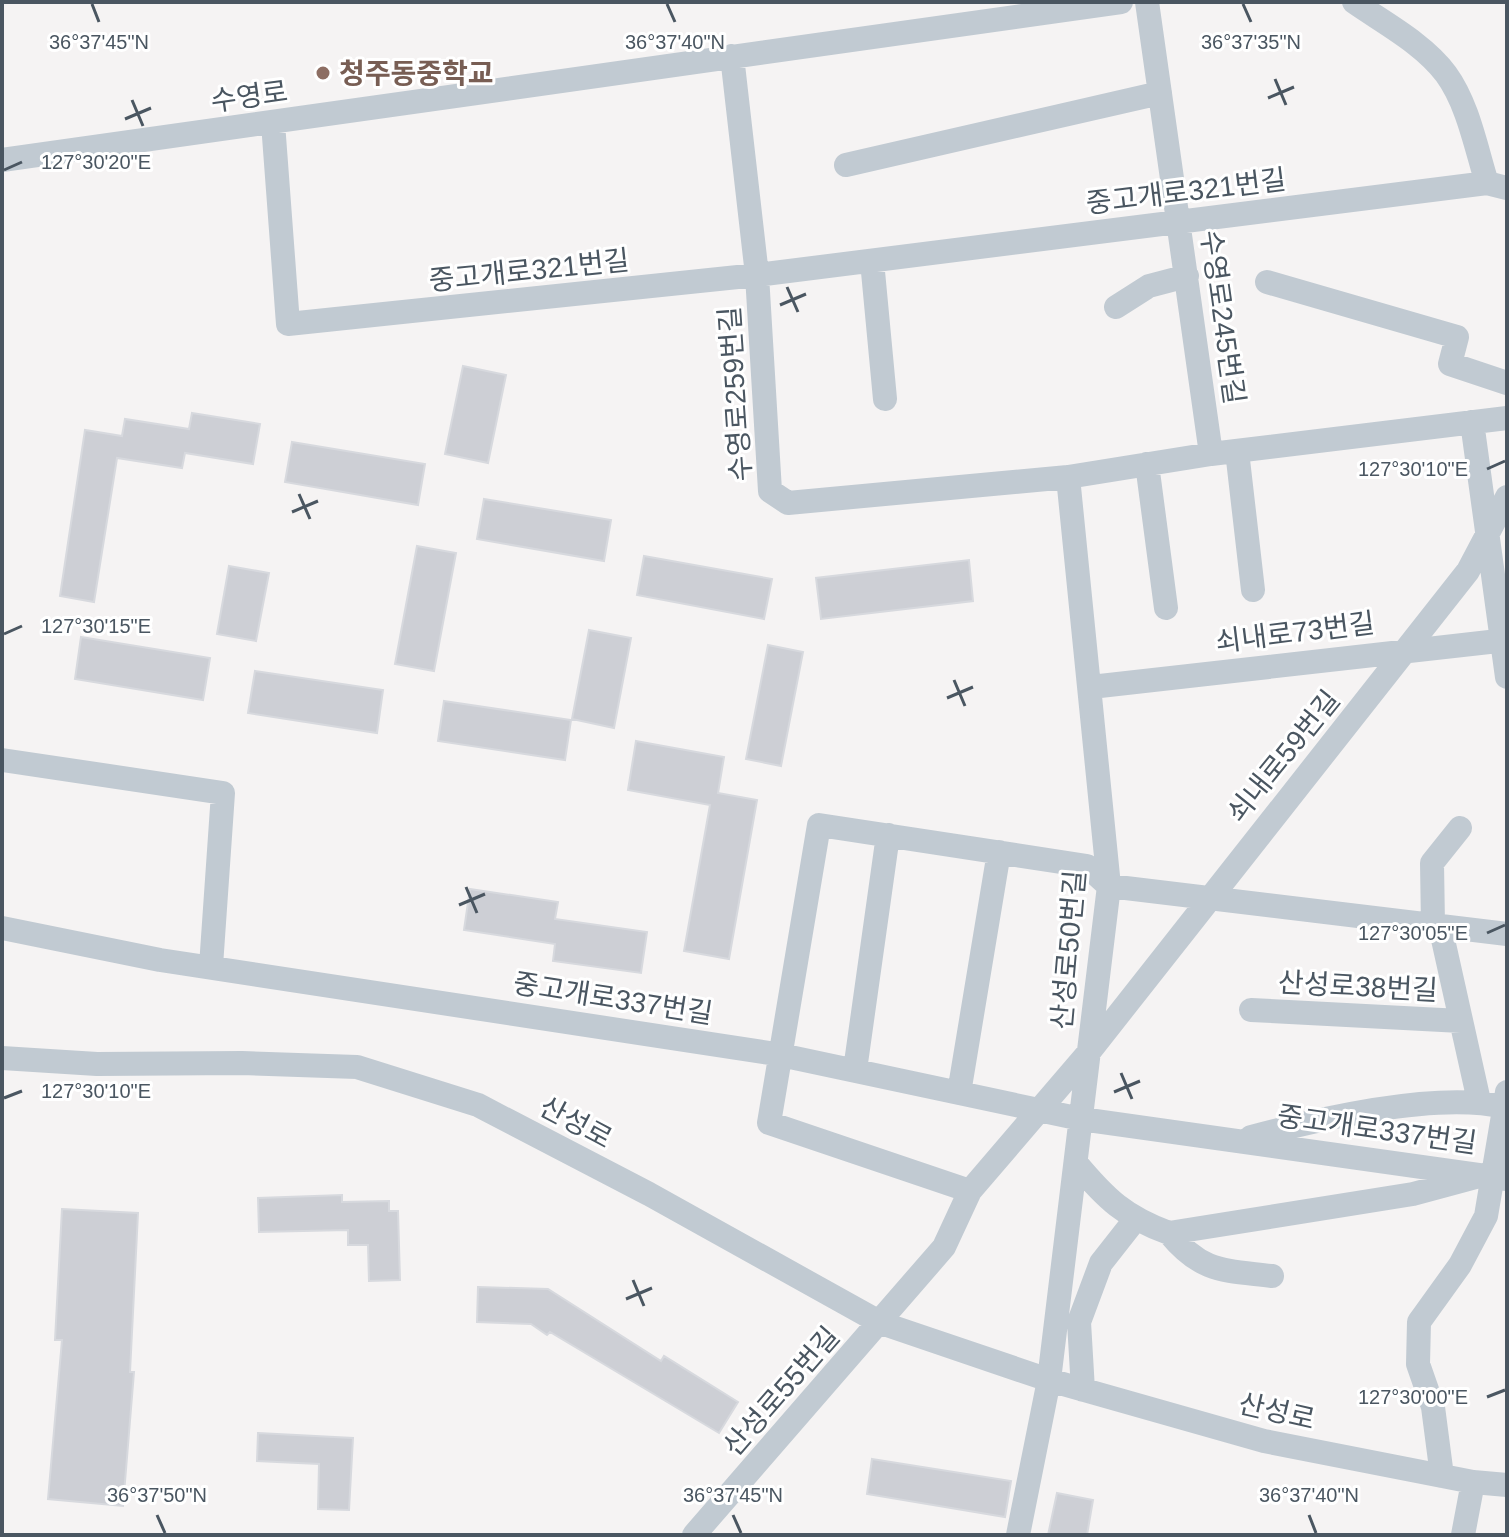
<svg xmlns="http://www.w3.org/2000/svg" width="1509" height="1537" viewBox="0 0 1509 1537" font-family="Arial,'Noto Sans KR',sans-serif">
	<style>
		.building { fill: #cdcfd5; stroke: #d7d9de; stroke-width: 2 }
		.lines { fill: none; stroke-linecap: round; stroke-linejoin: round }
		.minor { stroke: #c1cad2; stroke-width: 24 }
		.ticks { fill: none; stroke: #4a5661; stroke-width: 3 }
		.education-dot { fill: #8d6e63; stroke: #fff; stroke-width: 3 }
		.labels { text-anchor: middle; stroke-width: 6; stroke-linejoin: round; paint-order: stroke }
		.education-label { font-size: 28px; font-weight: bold; fill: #785e54; stroke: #fff; text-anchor: start }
		.street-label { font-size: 28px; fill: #4a5661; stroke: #fff }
		.ticks-label { font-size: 20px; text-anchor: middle; fill: #4a5661; stroke: #fff; stroke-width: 6; stroke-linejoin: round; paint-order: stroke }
	</style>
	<rect width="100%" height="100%" fill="#f5f3f3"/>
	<path class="building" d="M463 366 506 375 488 463 445 454Z
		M192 413 260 424 253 464 185 453 182 468 117 458 94 602 60 596 85 430 122 436 125 419 189 429Z
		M292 442 425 464 418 505 285 482Z
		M484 499 611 520 604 561 477 539Z
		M417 546 456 553 434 671 395 664Z
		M644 556 772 579 764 619 637 595Z
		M969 560 973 601 821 619 816 578Z
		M229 566 269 573 256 641 217 634Z
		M589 630 631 638 614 728 572 719Z
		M81 637 210 658 203 700 75 679Z
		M768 645 803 652 781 766 746 759Z
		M255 671 383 690 377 733 248 713Z
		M444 701 571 720 565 760 438 741Z
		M636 741 724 757 718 793 757 800 729 959 684 951 710 805 628 790Z
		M470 889 558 902 555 919 647 932 641 973 553 961 555 944 464 930Z
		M342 1195V1202L389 1201V1211H398L400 1280 369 1281 368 1245H348V1230L259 1232 258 1198Z
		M62 1209 138 1213 130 1372H134L123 1506 48 1499 62 1340H55Z
		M478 1287 548 1289 661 1361 664 1356 738 1402 719 1433 550 1332 547 1335 531 1324 477 1322Z
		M258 1433 353 1438 349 1510 318 1509 319 1464 257 1461Z
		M872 1459 1011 1481 1005 1517 867 1494Z
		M1057 1493 1093 1500 1087 1535H1048Z"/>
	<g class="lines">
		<path class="minor" d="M1147 2 1211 454
			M1354 2C1384 23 1424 44 1446 74 1468 104 1476 148 1487 183
			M732 56 757 275 770 491 788 503 1068 477 1211 454 1507 418
			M273 123 288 324 757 275 1487 183 1507 188
			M2 160 1121 2
			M846 165 1160 93
			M872 261 885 399
			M1267 282 1457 337 1450 364 1507 383
			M1116 307 1149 286 1187 276
			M1472 422 1507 677
			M1237 451 1253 590
			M1147 464 1166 608
			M1091 687 1507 640
			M2 760 223 793 211 966
			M1433 925 1432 863 1460 828
			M1440 926 1479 1101
			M2 928 160 960 776 1054 1081 1119 1507 1179
			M1251 1010 1461 1021
			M2 1058 97 1064 242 1063 357 1067 478 1105 649 1194 881 1323 1049 1380 1264 1441 1473 1482 1507 1485
			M855 1070 888 835
			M959 1093 999 852
			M1251 1137C1319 1119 1437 1091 1504 1107
			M1076 1163C1106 1199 1125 1217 1169 1233L1413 1194 1476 1177
			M970 1191 769 1123 819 825 1087 866 1109 886 1507 934
			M1169 1233C1202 1273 1223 1270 1272 1276
			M1083 1390 1079 1322 1101 1263 1134 1221
			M1442 1476 1433 1407 1418 1364 1419 1322 1460 1265 1486 1216 1507 1092
			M694 1535 944 1247 970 1191 1089 1052 1468 571 1507 497
			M1018 1535 1049 1380 1109 886 1068 477
			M1463 1535 1473 1482"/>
	</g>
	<path class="ticks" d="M92 4 99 22M667 4 675 22M1243 4 1251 22M1275 79 1286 105M1268 98 1294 87M132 100 143 126M125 119 151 108M4 170 22 162M787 287 798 312M780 305 806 294M1487 469 1505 461M299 494 310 519M292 512 318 501M4 634 22 626M954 680 965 706M947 698 973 687M466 887 477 913M459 905 485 894M1487 933 1505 925M1121 1073 1132 1099M1114 1092 1140 1081M4 1098 22 1091M633 1280 644 1306M626 1299 652 1288M1487 1397 1505 1390M157 1515 165 1533M733 1515 741 1533M1309 1515 1316 1533"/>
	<circle class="education-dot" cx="323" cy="73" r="8"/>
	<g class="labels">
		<g class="education-label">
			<text x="339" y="83">청주동중학교</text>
		</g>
		<g class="street-label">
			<text transform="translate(249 96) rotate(-8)" y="10">수영로</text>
			<text transform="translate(1186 191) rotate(-7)" y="10">중고개로321번길</text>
			<text transform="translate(529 270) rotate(-6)" y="10">중고개로321번길</text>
			<text transform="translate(1223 317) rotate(82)" y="10">수영로245번길</text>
			<text transform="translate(735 394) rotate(-94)" y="10">수영로259번길</text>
			<text transform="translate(1295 632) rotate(-7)" y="10">쇠내로73번길</text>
			<text transform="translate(1283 756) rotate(-51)" y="10">쇠내로59번길</text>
			<text transform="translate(1068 950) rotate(-85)" y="10">산성로50번길</text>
			<text transform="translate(1358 986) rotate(3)" y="10">산성로38번길</text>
			<text transform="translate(613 998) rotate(9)" y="10">중고개로337번길</text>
			<text transform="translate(576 1122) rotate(28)" y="10">산성로</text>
			<text transform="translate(1377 1129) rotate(8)" y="10">중고개로337번길</text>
			<text transform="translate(781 1391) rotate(-49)" y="10">산성로55번길</text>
			<text transform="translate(1277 1411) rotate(13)" y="10">산성로</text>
		</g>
	</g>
	<g class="ticks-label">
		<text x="99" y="49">36°37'45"N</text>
		<text x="675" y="49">36°37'40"N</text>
		<text x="1251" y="49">36°37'35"N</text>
		<text x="96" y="169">127°30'20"E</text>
		<text x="1413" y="476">127°30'10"E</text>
		<text x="96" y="633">127°30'15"E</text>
		<text x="1413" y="940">127°30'05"E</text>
		<text x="96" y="1098">127°30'10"E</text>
		<text x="1413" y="1404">127°30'00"E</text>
		<text x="157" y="1502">36°37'50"N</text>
		<text x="733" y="1502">36°37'45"N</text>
		<text x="1309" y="1502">36°37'40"N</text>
	</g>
	<rect width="1509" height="1537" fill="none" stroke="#4a5661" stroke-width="8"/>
</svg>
